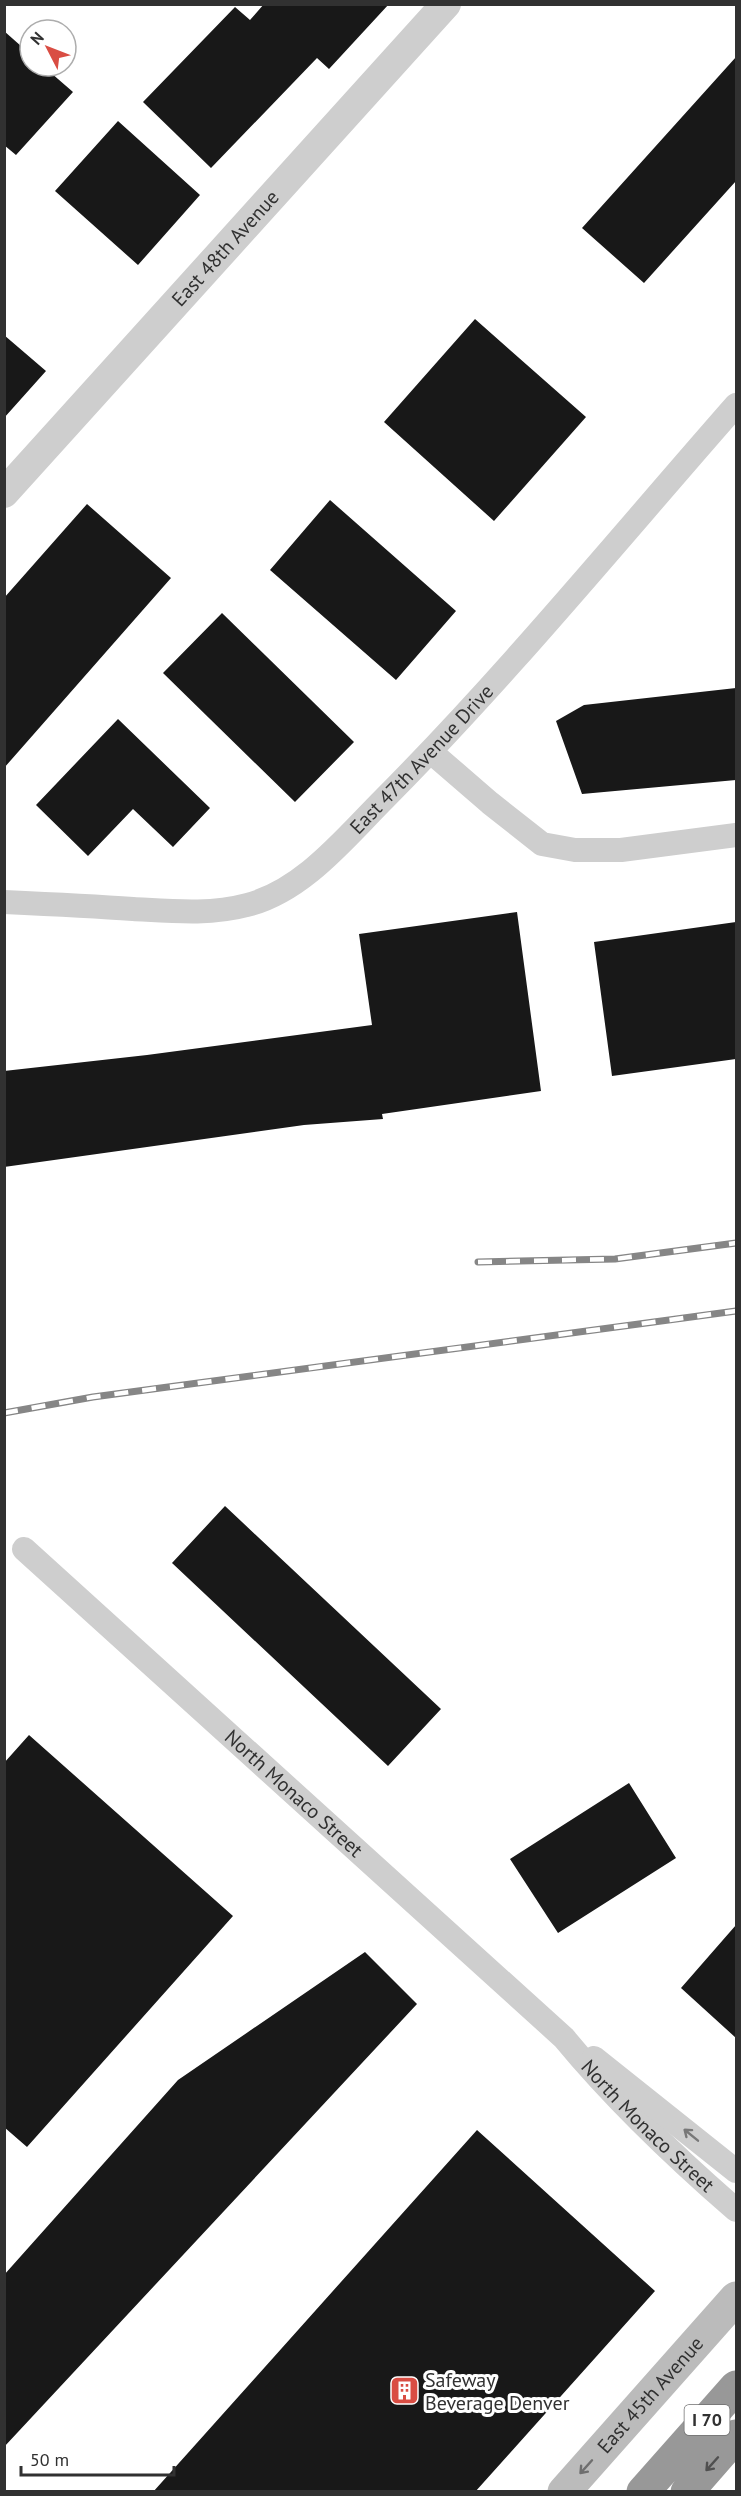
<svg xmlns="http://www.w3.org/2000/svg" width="741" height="2496" viewBox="0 0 741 2496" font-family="'PT Sans',sans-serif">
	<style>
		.building { fill: #181818 }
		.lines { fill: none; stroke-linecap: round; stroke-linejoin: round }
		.minor { stroke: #cecece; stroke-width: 24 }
		.tertiary { stroke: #cecece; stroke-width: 30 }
		.secondary { stroke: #bbb; stroke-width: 33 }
		.motorway { stroke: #989898; stroke-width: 33 }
		.rail-casing { stroke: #868686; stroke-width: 7 }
		.rail { stroke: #fff; stroke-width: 4.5; stroke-dasharray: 14; stroke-linecap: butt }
		.oneway { stroke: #787878 }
		.oneway2 { stroke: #505050 }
		.oneway3 { stroke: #6f6f6f }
		.labels { text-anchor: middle; stroke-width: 6; stroke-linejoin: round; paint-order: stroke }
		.shield { fill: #fff; stroke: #6f6f6f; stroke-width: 1.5 }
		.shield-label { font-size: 18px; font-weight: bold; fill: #313131 }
		.street-label { font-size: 20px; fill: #313131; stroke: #fff }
		.poi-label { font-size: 20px; fill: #313131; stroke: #fff; text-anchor: start }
	</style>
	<rect width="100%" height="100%" fill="#fff"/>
	<path class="building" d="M264 4H389L329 69 317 58 211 168 143 102 235 7 250 20Z
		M4 31 30 54V66H43L73 92 16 155 4 145Z
		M736 57V181L644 283 582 228Z
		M118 121 200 195 138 265 55 191Z
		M475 319 586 417 494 521 384 422Z
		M4 335 46 371 4 418Z
		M330 500 456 611 396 680 270 570Z
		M87 504 171 578 4 768V598Z
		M222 613 354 742 295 802 163 673Z
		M736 688V780L582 794 556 721 584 705Z
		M118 719 210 808 173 847 133 809 88 856 36 805Z
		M517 912 541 1091 382 1114 383 1119 304 1125 4 1167V1071L147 1055 372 1025 359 934Z
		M736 922V1059L612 1076 594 942Z
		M225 1506 441 1709 388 1766 172 1563Z
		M29 1735 233 1916 27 2147 4 2127V1763Z
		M629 1783 676 1858 558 1933 510 1859Z
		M736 1925V2038L681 1988Z
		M365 1952 417 2004 4 2447V2275L178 2080Z
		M477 2130 655 2291 475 2492H153Z"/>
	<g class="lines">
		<g class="minor">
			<path d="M431 752 490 803 542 844 575 850H621L736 835"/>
			<path id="s1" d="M4 902C47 904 90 906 133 909 171 911 210 915 247 905 303 891 345 838 384 799 508 674 620 537 736 405"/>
			<path id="s2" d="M24 1549 564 2038C616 2101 675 2157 736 2210"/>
			<path d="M594 2058 736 2171"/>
		</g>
		<path class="tertiary" id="s3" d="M4 493 446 4"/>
		<path class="secondary" id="s4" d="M564 2492 736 2298"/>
		<path class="motorway" d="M643 2492 736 2387
			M687 2492 736 2436"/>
		<defs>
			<path id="rail" d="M478 1262 615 1259 736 1243
				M4 1413 93 1397 736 1311"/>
		</defs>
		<use href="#rail" class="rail-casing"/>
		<use href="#rail" class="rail"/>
	</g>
	<defs><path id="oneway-shaft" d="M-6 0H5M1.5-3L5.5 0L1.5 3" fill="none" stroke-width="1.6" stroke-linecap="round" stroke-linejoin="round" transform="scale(1.5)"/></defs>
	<use class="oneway" href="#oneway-shaft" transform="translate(691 2135) rotate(-141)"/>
	<use class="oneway2" href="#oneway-shaft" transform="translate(712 2464) rotate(132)"/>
	<use class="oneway3" href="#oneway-shaft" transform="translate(586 2467) rotate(132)"/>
	<defs>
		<symbol id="building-square" viewBox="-11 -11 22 22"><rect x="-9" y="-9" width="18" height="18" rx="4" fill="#d94d43" stroke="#fff"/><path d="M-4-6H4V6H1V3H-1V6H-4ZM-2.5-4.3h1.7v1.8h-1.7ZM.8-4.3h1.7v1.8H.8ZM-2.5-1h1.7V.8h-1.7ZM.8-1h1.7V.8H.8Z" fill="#fff"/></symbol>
	</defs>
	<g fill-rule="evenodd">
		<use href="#building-square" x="388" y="2374" width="33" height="33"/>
	</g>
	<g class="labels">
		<rect class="shield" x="684.5" y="2405" width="45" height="30" rx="4.5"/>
		<g class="shield-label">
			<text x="707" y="2426">I 70</text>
		</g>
		<g class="street-label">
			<text dy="7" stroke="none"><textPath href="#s3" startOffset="330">East 48th Avenue</textPath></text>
			<text dy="7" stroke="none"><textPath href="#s1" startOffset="474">East 47th Avenue Drive</textPath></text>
			<text dy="7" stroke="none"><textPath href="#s2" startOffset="364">North Monaco Street</textPath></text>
			<text dy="7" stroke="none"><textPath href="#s2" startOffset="850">North Monaco Street</textPath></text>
			<text dy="7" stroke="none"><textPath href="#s4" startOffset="130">East 45th Avenue</textPath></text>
		</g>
		<g class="poi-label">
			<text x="425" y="2387">Safeway<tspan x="425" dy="23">Beverage Denver</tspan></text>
		</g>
	</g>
	<rect width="741" height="2496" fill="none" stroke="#313131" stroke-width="12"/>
	<g transform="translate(48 48) rotate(312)"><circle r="28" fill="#ffffff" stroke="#adadad" stroke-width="1.5"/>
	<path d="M0-4.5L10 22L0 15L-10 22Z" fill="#d94d43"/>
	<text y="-9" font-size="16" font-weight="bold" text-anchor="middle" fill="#313131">N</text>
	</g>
	<path d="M21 2466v9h153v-9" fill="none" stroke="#313131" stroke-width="3"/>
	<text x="30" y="2466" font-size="18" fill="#313131" stroke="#ffffff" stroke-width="4.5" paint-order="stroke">50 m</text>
</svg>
